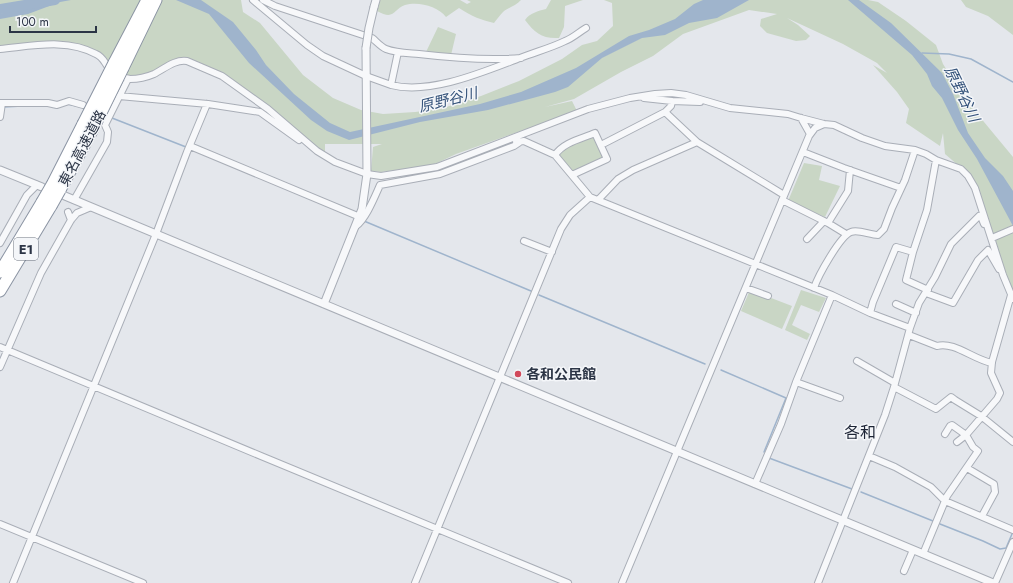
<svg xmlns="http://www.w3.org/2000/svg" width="1013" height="583" viewBox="0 0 1013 583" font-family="Jost,'Noto Sans JP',sans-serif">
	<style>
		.green { fill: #c9d6c5 }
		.water { fill: #9fb4cc }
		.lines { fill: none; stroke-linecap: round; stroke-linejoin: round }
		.stream { stroke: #9fb4cc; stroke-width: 1.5 }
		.river { stroke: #9fb4cc; stroke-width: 10 }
		.minor-casing { stroke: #a9aeb7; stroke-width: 8 }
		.tertiary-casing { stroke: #a9aeb7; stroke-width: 9 }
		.motorway-casing { stroke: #8b94a3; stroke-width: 13 }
		.minor { stroke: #f7f8fa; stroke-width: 6 }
		.tertiary { stroke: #f7f8fa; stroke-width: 7 }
		.motorway { stroke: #fff; stroke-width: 11 }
		.tertiary-bridge-casing { stroke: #a9aeb7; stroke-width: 9; stroke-linecap: butt }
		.motorway-bridge-casing { stroke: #8b94a3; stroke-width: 13; stroke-linecap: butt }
		.tertiary-bridge { stroke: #f7f8fa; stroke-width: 7 }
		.motorway-bridge { stroke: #fff; stroke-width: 11 }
		.poi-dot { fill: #d1495b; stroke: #f4f6f9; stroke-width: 1.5 }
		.labels { text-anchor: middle; stroke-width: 3; stroke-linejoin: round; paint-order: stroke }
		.shield { fill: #f4f6f9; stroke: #676e7b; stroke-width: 1 }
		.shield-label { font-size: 13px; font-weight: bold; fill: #2b3445 }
		.street-label { font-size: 14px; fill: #2b3445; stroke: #f4f6f9 }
		.poi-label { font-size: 14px; font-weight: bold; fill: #2b3445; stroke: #f4f6f9; text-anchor: start }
		.water-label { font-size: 15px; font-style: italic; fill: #34527a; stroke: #f4f6f9 }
		.quarter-label { font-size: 16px; fill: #1d2536; stroke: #f4f6f9 }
	</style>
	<rect width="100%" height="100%" fill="#e4e7ec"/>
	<path class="green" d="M0 0H241L243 12 260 23 303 75 333 98 361 110 383 114 415 112 440 109 481 96 519 81 562 59 582 45 597 41 613 26 612 3 604 0H868L878 2 906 21 936 45 943 64 965 99 1013 157V299L977 186 973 178 945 154 943 133 940 146 906 123 909 109 897 92 873 65 887 73 877 63 843 44 787 18 798 25 810 36 806 40 796 41 767 33 760 26 761 19 777 14 749 10 683 34 653 56 621 72 574 99 545 107 572 101 577 111 456 154 433 165 381 172 371 171 373 147 382 144H325V153L237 86 181 60 147 76 128 79 100 56 70 45 0 49Z
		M380 0H460L467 4 471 2 467 0H521C516 6 509 7 503 12 500 15 497 19 494 23 481 20 471 16 459 8L446 17C438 6 418 1 405 5 393 9 395 21 377 11Z
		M551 0H583L565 6 564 27 559 38C542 39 535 33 525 20 530 13 538 11 546 9Z
		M961 0H1013V35L988 16 966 7Z
		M438 27 456 34 451 55 426 52Z
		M594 134 606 158 572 173 557 155 560 150Z
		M804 163 822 166 819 180 840 186 825 217 788 201Z
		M750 290 792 306 782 329 741 311Z
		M801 290 826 298 819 312 801 305 792 325 810 334 807 340 785 330Z"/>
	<path class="water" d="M40 0H71L60 2 28 14 0 19V14Z
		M176 0H201L233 22 256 50 266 65 294 94 330 123 350 132 480 104 521 92 576 68 629 36 649 30 675 19 694 4 703 0H749L717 18 689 23 665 35 642 38 602 58 568 87 555 92 488 110 420 122 349 140 327 131 311 120 249 63 209 14Z
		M848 0H859L891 23 942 73 953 94 968 133 985 158 1003 176 1013 191V226L977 159 958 130 942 98 932 86 927 74 912 55Z"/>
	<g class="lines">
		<path class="stream" d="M922 53 949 54 971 59 1013 82
			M67 104 77 106
			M4 107 22 106
			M112 118 186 147
			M364 221 531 291
			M539 295 705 364
			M721 370 786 398 764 452
			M769 458 852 489
			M861 492 933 521
			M940 524 983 541 1000 549 1006 548 1012 534"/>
		<path class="river" d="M0 9 55 0"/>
		<defs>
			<path id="minor" d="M253 0 307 45 323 56 366 76 391 85 398 52
				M263 0 275 6 372 38C376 41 381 47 386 49 396 53 408 53 419 54 453 58 487 61 521 58
				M0 49C32 46 67 38 96 54 103 57 104 62 108 67 113 72 123 78 130 79 137 79 147 77 154 74 164 69 175 59 187 61L222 76 268 109 317 151 335 162 367 174 381 176 437 167 588 109 630 98 655 94 671 93 686 95 730 108 788 114 801 118 824 124 834 125 862 138 885 146 915 150 926 154 936 160 961 169 968 176 975 188 1003 275 1013 299
				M391 85C430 95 483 72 520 58 535 52 551 48 565 41 573 38 579 32 586 28
				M119 96 208 104 260 112 299 140
				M644 98 672 101 700 102
				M0 103H48L57 105 69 101 83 105
				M665 112 697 142 784 195
				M0 117 2 103
				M801 118 810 134
				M516 142 524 141 555 155
				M601 145 665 112 671 106 672 101
				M190 146 360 217
				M803 152 844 168 901 188
				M572 175 607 159 595 133C581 139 564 142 555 155L590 197 832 295 870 313 910 328
				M74 200 107 142 108 132 105 125 128 79
				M598 200 618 179 633 170 697 142
				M782 200 828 223 846 234
				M68 212 71 220
				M828 223 848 191 850 170
				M356 226C366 219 375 196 380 185L440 174 514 146 520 142
				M992 238 1013 229
				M807 239 824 221
				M524 241 552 252
				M0 243 27 195 37 185
				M746 288 768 296
				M814 288C818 276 840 236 851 232 858 229 870 235 878 235L884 229 892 208 905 180 915 150
				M928 290 906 280 913 252 927 210 936 160
				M926 293 953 303 978 260 988 250 999 269
				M896 304 916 313
				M870 313 873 302 896 247 913 252
				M909 335 937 346C954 341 974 360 992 363
				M0 347 261 456 568 583
				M857 361 895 383
				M0 367 41 273 71 220 77 213 91 207
				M796 382 840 398
				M894 387 936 409 951 397 955 400 981 416 1013 442
				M945 434 950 426 952 425 966 435
				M957 442 966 435
				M869 456 895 467 931 487 945 501 1013 530
				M967 468 994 484 995 492 982 516
				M755 484 781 424 796 382 832 295
				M0 524 143 583
				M923 554 947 496 978 451 973 447 966 435 997 399 1000 393 991 373 992 362 1011 295
				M904 571 913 550
				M13 583 156 234 187 152 207 104
				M415 583 561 229 570 215 590 197
				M622 583 809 136 815 128 824 124
				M818 583 885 415 894 387 910 328 919 303 935 277 951 244 979 216 982 219 984 224
				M995 583 1013 542"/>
			<path id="tertiary" d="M374 7 376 0
				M0 170 42 187
				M65 196 993 583
				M324 304 362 209 367 174 366 48"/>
			<path id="motorway" d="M114 63 147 0
				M123 68 156 0
				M53 183 83 124
				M60 190 93 129
				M0 272 42 202
				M0 291 51 206"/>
		</defs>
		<use href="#minor" class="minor-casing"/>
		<use href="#tertiary" class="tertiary-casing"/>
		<use href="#motorway" class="motorway-casing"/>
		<use href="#minor" class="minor"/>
		<use href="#tertiary" class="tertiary"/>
		<use href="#motorway" class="motorway"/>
		<defs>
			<path id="tertiary-bridge" d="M366 48 369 28 374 7"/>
			<path id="motorway-bridge" d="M83 124 114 63
				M93 129 123 68
				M42 202 53 183
				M51 206 60 190"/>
		</defs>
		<use href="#tertiary-bridge" class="tertiary-bridge-casing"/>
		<use href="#motorway-bridge" class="motorway-bridge-casing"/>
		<use href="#tertiary-bridge" class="tertiary-bridge"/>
		<use href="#motorway-bridge" class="motorway-bridge"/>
	</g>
	<circle class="poi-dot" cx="518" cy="374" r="4"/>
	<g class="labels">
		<rect class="shield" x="14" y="238" width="24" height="22" rx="3"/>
		<g class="shield-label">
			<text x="26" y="254">E1</text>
		</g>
		<g class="street-label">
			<text transform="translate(82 148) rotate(-62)" y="5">東名高速道路</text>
		</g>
		<g class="poi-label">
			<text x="526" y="379">各和公民館</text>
		</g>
		<g class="water-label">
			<text transform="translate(962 94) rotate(64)" y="5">原野谷川</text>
			<text transform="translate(448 100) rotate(-14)" y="5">原野谷川</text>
		</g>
		<g class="quarter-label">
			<text x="860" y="438">各和</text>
		</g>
	</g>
	<path d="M10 26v6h86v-6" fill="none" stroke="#2b3445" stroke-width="2"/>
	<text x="16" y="26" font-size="12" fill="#2b3445" stroke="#f4f6f9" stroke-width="3" paint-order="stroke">100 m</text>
</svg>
